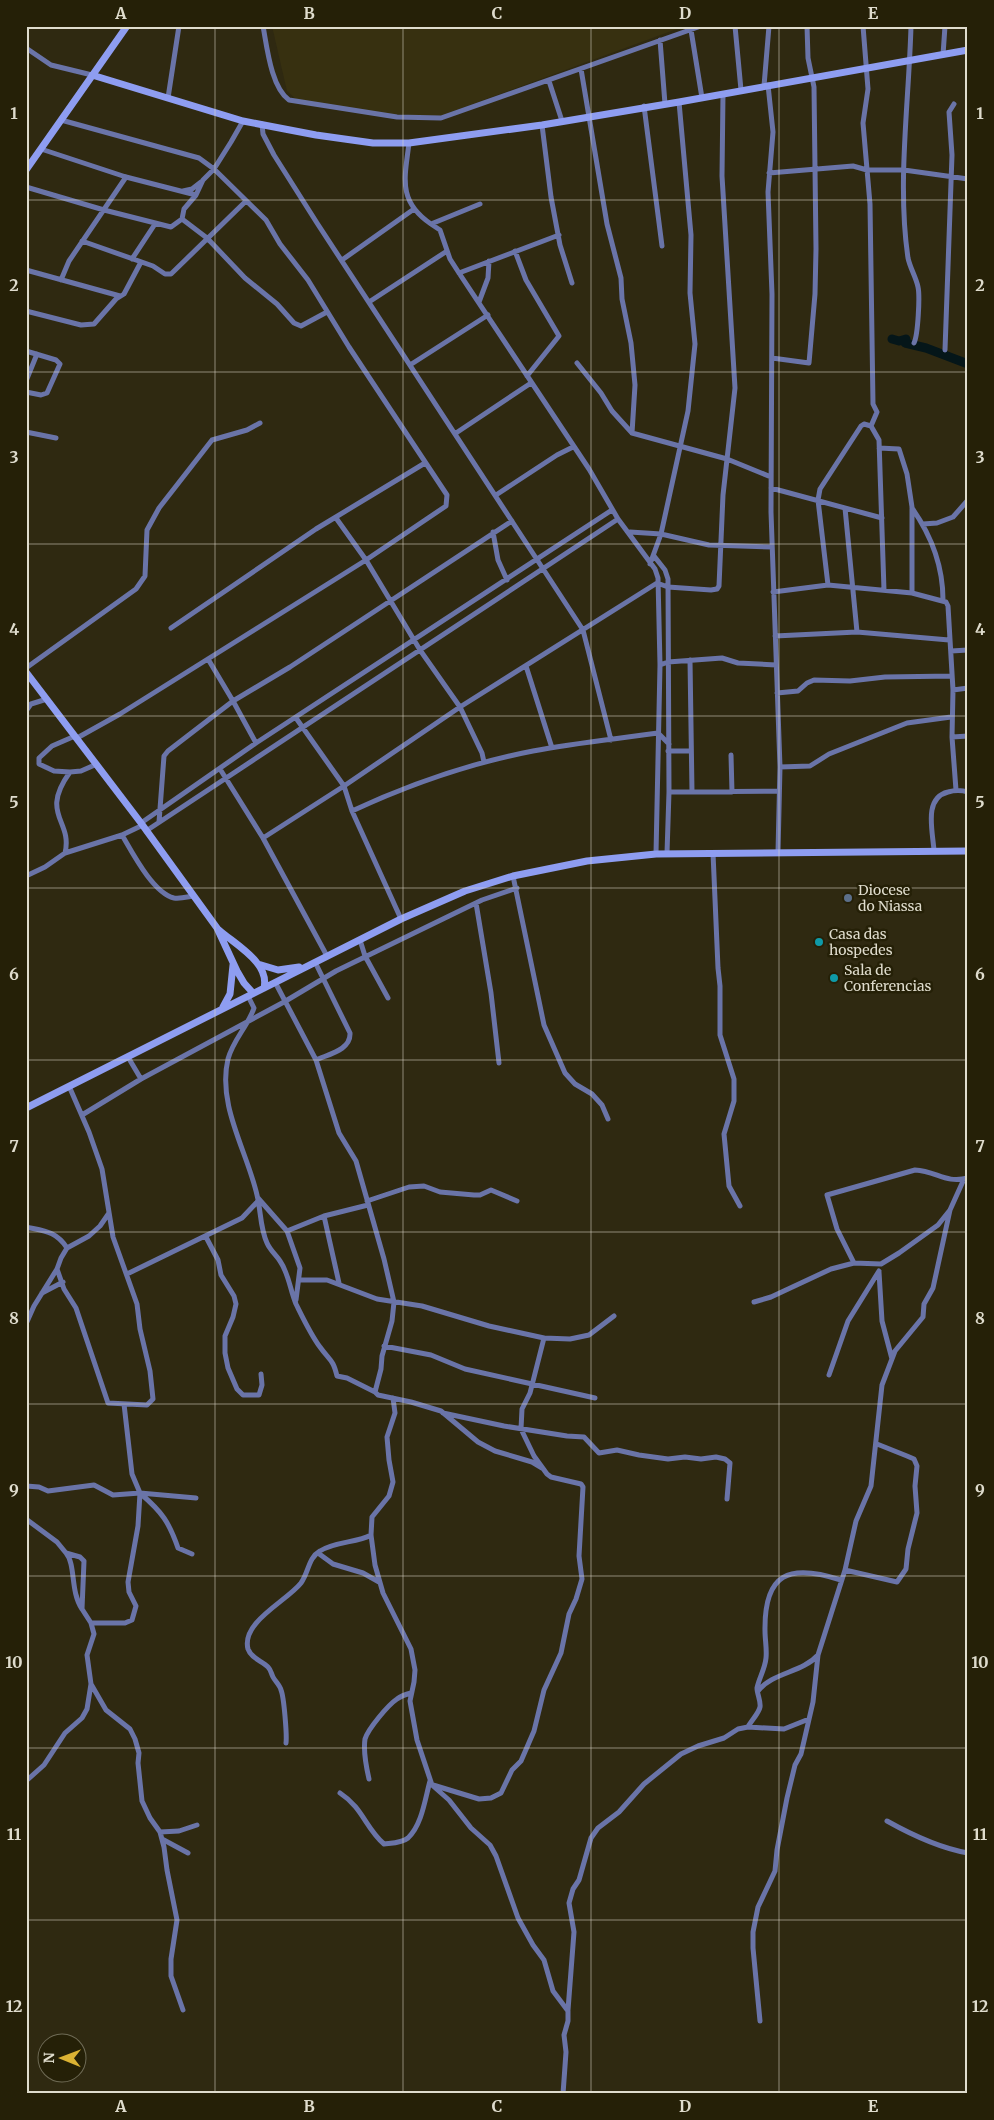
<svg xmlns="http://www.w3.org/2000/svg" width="994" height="2120" viewBox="0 0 994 2120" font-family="Merriweather,serif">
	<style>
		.built { fill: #373010 }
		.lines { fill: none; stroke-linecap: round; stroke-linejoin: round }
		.river { stroke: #051619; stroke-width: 9 }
		.street { stroke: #6a74a8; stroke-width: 5 }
		.secondary { stroke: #8e9df1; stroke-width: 7 }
		.grid { fill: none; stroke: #dfdccd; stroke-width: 1; stroke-opacity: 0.55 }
		.service-dot { fill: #5c6f8a; stroke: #252007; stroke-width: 2 }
		.culture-dot { fill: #0f9aa8; stroke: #252007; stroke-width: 2 }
		.labels { text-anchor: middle; stroke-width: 5; stroke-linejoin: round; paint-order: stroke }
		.poi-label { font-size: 14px; fill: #dfdccd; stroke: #252007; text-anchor: start }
		.neatline { fill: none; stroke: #dfdccd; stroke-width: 2 }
		.grid-label { font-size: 16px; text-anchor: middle; font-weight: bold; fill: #dfdccd }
	</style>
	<rect width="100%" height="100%" fill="#2f2911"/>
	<path class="built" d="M272 26H685L440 116 387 114 297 100 287 91Z"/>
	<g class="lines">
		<path class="river" d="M892 339 899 341 906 339 905 343 926 348 968 364"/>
		<path class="street" d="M263 26C267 47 271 87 289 100L397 117 441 118 701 26
			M735 26 741 90
			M911 26C909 101 897 184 908 258 910 268 916 277 918 287 920 296 918 335 914 343
			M691 30 702 98
			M660 40 665 104
			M26 48 51 65 92 75
			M943 55 945 26
			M581 69 607 224 621 278 622 299 631 343 635 385 632 433
			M549 81 562 121
			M768 85 773 132 768 192 772 294 771 512 780 767 778 852
			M764 86 769 26
			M168 98 179 26
			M644 106 662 246
			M61 120 199 158 214 169 266 220 280 244 308 280 349 347 447 495 446 506 366 560 120 714 77 738
			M262 124 263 134 274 155 317 223 583 630 611 740
			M542 125 551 197 560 245 572 283
			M409 143C405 177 397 201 431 224L480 204
			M41 149 126 177 196 195
			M769 173 853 166 867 170H904L968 179
			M26 187 104 210 171 227 182 219 184 209 196 195 203 180 214 169 231 142 243 121
			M183 191 192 189 201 182
			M182 219 207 238 245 278 277 304 294 323 301 326 327 312
			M431 224 440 230 450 259 459 273 589 469 618 519 655 569 658 578 660 665 656 854
			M82 241 153 266 165 274H171L246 201
			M515 251 526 280 559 336 527 376
			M132 259 155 224
			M342 260 414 209
			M26 270 120 296
			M459 273 559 235
			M61 280 69 261 126 177
			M369 302 447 251
			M479 302 488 278 489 261
			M26 311 81 325 94 324 116 299 124 294 141 262
			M945 350 952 155 949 112 954 104
			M26 351 56 360 60 364 47 393 41 395 26 392
			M772 358 809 363 815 294 816 249 814 87 808 58 807 26
			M577 363 601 393 612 411 632 433 727 459 771 477
			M410 365 488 315
			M26 381 37 354
			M871 426 879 440 884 590
			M26 432 56 438
			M456 433 531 383
			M879 448 899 449 907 474 912 507V593
			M771 488 882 518
			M496 495 557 455 573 447
			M845 508 857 632
			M912 508C931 535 943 566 943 600
			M336 518 366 560 420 650 460 707 482 753 484 762
			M923 524 937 523 953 517 968 500
			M493 532 498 560 507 580
			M630 532 661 534 709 545 772 547
			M654 556 665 570 668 579 669 792 667 853
			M650 564 661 534 688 411 695 344 690 293 691 235 679 102
			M828 585 818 500 820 489 861 426 864 424 871 426 877 412 873 404 870 204 863 123 868 89 863 26
			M773 592 828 585 912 593 946 602 948 606 953 690 952 737 956 790
			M171 628 316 529 425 463
			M775 636 857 632 949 640
			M951 651 968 650
			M690 660 692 792
			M660 665 668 662 722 658 738 663 776 665
			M526 666 552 748
			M26 668 136 589 145 576 147 530 159 508 212 440 247 430 260 423
			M953 690 968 688
			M777 693 798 691 807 683 814 680 850 681 885 677 952 676
			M26 711 31 704 47 699
			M296 718 344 786 352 811 401 919
			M952 737 968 736
			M256 743 233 701 290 667 512 521
			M668 751H690
			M731 755 732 792
			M780 767 810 766 829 754 907 723 951 717
			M220 769 263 838 327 956
			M70 772 54 771 39 764V758L52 746 75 736
			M669 792 779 791
			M352 811C410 784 471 763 533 751 574 743 616 739 658 733L669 744
			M159 822 164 756 168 751 233 701 208 659
			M141 823 256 743 612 510
			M146 831 618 519
			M122 835 143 825
			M263 838 344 786 460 707 657 583 668 587 711 590 717 589 719 586 723 495 735 388 722 176 723 94
			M934 851C933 832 923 798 948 792 955 790 961 790 968 792
			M65 853C73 820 39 815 70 772L81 771 97 764
			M713 853 718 968 720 986V1035L734 1079V1101L724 1134 729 1186 740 1206
			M26 876 45 867 65 853 122 835C132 852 153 893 174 898 180 899 187 897 193 896
			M513 876 544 1025 565 1073 575 1084 592 1094 602 1105 608 1119
			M476 903 491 993 499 1063
			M360 940 365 956 388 998
			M315 962 350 1033C351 1050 329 1054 316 1060
			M275 982 316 1060 339 1133 356 1161 384 1259 394 1302 392 1321 382 1356 381 1369 375 1392 378 1395 411 1402 441 1411 478 1442 495 1451 532 1462 542 1468
			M248 996 254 1008C248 1026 233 1040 228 1059 217 1105 247 1151 257 1195 261 1211 260 1228 267 1243 270 1250 276 1255 280 1261 289 1274 290 1290 296 1304 303 1318 311 1335 320 1347 330 1361 333 1359 337 1376L347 1378 375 1392
			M128 1057 141 1079
			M82 1115 141 1079 284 1002 336 971 482 900 517 888
			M258 1198 287 1231 300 1268 296 1300
			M367 1201 409 1187 424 1186 440 1192 474 1195H480L491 1190 517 1201
			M324 1216 339 1283
			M26 1227C44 1231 56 1231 67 1248
			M287 1231 324 1216 368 1205
			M206 1237 218 1260 221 1275 234 1296 236 1304 233 1317 225 1336V1353L228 1368 237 1389 243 1395H259L262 1385 261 1374
			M854 1263 837 1229 827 1195 915 1170C937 1171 945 1184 968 1178
			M57 1269 64 1289 76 1308 108 1403 147 1405 153 1399 150 1371 140 1329 137 1304 113 1237 102 1169 89 1132 69 1086
			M879 1272 882 1321 892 1359
			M127 1274 242 1218 258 1201
			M300 1280H327L377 1299 422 1306 489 1326 544 1338 570 1339 589 1335 614 1316
			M42 1293 63 1282
			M754 1302 771 1297 831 1269 854 1263 881 1264 899 1253 938 1225 950 1210 964 1179
			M26 1324 34 1306 57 1269 61 1258 67 1248 89 1236 100 1226 109 1213
			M384 1346 431 1355 465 1369 595 1398
			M829 1375 848 1321 879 1271
			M393 1398 395 1413 387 1437 389 1460 393 1482 389 1496 372 1517 371 1535 375 1565 383 1593 411 1649 415 1670 414 1682 410 1701 417 1740 432 1785 449 1800 471 1828 490 1845 496 1856 518 1918 533 1945 544 1960 553 1991 568 2011V2021L564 2035 566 2052 563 2094
			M443 1413 504 1426 567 1436 584 1437 599 1453 617 1450 639 1455 668 1459 685 1457 701 1459 716 1457 725 1459 730 1463 727 1499
			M26 1486 39 1487 48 1491 94 1485 113 1495 140 1493 196 1498
			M141 1494C162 1512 169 1522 178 1548L192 1554
			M26 1519 57 1542 66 1553 80 1557 84 1561 82 1609 91 1623H125L132 1620 136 1606 129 1592 128 1582 138 1526 140 1493 132 1474 124 1404
			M66 1553C76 1565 70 1591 82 1609
			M318 1553 333 1564 363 1573 379 1582
			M845 1570 897 1582 906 1569 908 1549 917 1513 915 1486 917 1466 914 1459 907 1456 877 1444
			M91 1623 94 1634 87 1655 91 1684 106 1710 130 1729 135 1739 139 1753 138 1763 142 1801 150 1818 160 1832 164 1847 167 1870 177 1920 171 1959V1976L183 2010
			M758 1691C773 1672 802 1673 818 1655
			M748 1727 784 1729 809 1719
			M286 1743C287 1735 284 1697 281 1690 280 1685 275 1681 273 1677 271 1673 271 1670 268 1667 262 1661 251 1658 248 1649 241 1622 287 1601 301 1583 309 1572 308 1558 320 1551 336 1541 357 1543 371 1535
			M369 1779C366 1766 363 1752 365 1739 368 1729 388 1705 397 1699 401 1696 407 1694 411 1693
			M26 1781 44 1765 65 1733 82 1718 87 1709 91 1684
			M433 1785 479 1799 491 1798 501 1793 512 1770 521 1761 534 1731 544 1690 561 1653 569 1614 576 1599 582 1579 579 1556 583 1487 581 1484 551 1477 547 1474 534 1456 521 1429 522 1409 530 1393 544 1338
			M340 1793C363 1808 366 1829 384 1844 392 1843 402 1843 408 1838 422 1825 425 1799 430 1781
			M887 1821C912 1835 939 1848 968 1853
			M160 1832 179 1831 197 1825
			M162 1839 188 1853
			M568 2010 574 1932 569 1903 573 1889 579 1880 591 1838 598 1828 619 1812 644 1784 681 1754 698 1746 724 1738 738 1729 748 1727C751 1721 759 1713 760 1707 761 1701 757 1694 757 1688 759 1678 765 1669 766 1658 767 1649 765 1640 765 1631 764 1573 789 1563 841 1580
			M760 2021 753 1948V1932L758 1907 775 1871 777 1850 787 1798 795 1765 801 1754 813 1702 818 1655 845 1570 856 1521 871 1486 882 1385 895 1351 923 1317 924 1304 933 1288 950 1210"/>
		<path class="secondary" d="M92 75 243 121 316 135 373 143H409L542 125 679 102 968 50
			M26 170 127 26
			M26 672 141 823 217 928 237 971 244 983 253 993
			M219 930C236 945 270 963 264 988
			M258 964 278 970 299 967
			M223 1007 230 994 233 965
			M26 1108 401 919 465 891 513 876 587 861 656 854 968 851"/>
	</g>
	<path class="grid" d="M215 26V2094M403 26V2094M591 26V2094M779 26V2094M26 200H968M26 372H968M26 544H968M26 716H968M26 888H968M26 1060H968M26 1232H968M26 1404H968M26 1576H968M26 1748H968M26 1920H968"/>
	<circle class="service-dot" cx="848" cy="898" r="5"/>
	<g class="culture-dot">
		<circle cx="819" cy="942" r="5"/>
		<circle cx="834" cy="978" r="5"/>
	</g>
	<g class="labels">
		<g class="poi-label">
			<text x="858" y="895">Diocese<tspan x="858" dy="16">do Niassa</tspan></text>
			<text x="829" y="939">Casa das<tspan x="829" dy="16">hospedes</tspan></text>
			<text x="844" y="975">Sala de<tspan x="844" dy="16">Conferencias</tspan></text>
		</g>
	</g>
	<rect width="994" height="2120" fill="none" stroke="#252007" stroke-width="55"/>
	<g transform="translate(62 2058) rotate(271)"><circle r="24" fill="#252007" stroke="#6f6b56"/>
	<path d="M0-4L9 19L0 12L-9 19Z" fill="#dbb233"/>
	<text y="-8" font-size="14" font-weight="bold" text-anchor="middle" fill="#dfdccd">N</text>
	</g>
	<rect x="28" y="28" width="938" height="2064" class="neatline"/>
	<g class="grid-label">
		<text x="121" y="19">A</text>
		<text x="309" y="19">B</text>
		<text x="497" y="19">C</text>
		<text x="685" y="19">D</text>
		<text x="873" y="19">E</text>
		<text x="14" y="119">1</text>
		<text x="980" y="119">1</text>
		<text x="14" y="291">2</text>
		<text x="980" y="291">2</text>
		<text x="14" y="463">3</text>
		<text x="980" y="463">3</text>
		<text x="14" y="635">4</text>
		<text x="980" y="635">4</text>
		<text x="14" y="808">5</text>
		<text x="980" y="808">5</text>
		<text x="14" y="980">6</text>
		<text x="980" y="980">6</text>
		<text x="14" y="1152">7</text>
		<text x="980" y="1152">7</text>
		<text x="14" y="1324">8</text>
		<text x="980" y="1324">8</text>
		<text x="14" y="1496">9</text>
		<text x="980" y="1496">9</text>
		<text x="14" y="1668">10</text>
		<text x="980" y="1668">10</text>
		<text x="14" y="1840">11</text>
		<text x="980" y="1840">11</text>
		<text x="14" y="2012">12</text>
		<text x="980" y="2012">12</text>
		<text x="121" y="2112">A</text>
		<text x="309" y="2112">B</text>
		<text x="497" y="2112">C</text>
		<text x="685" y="2112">D</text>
		<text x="873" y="2112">E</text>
	</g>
</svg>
